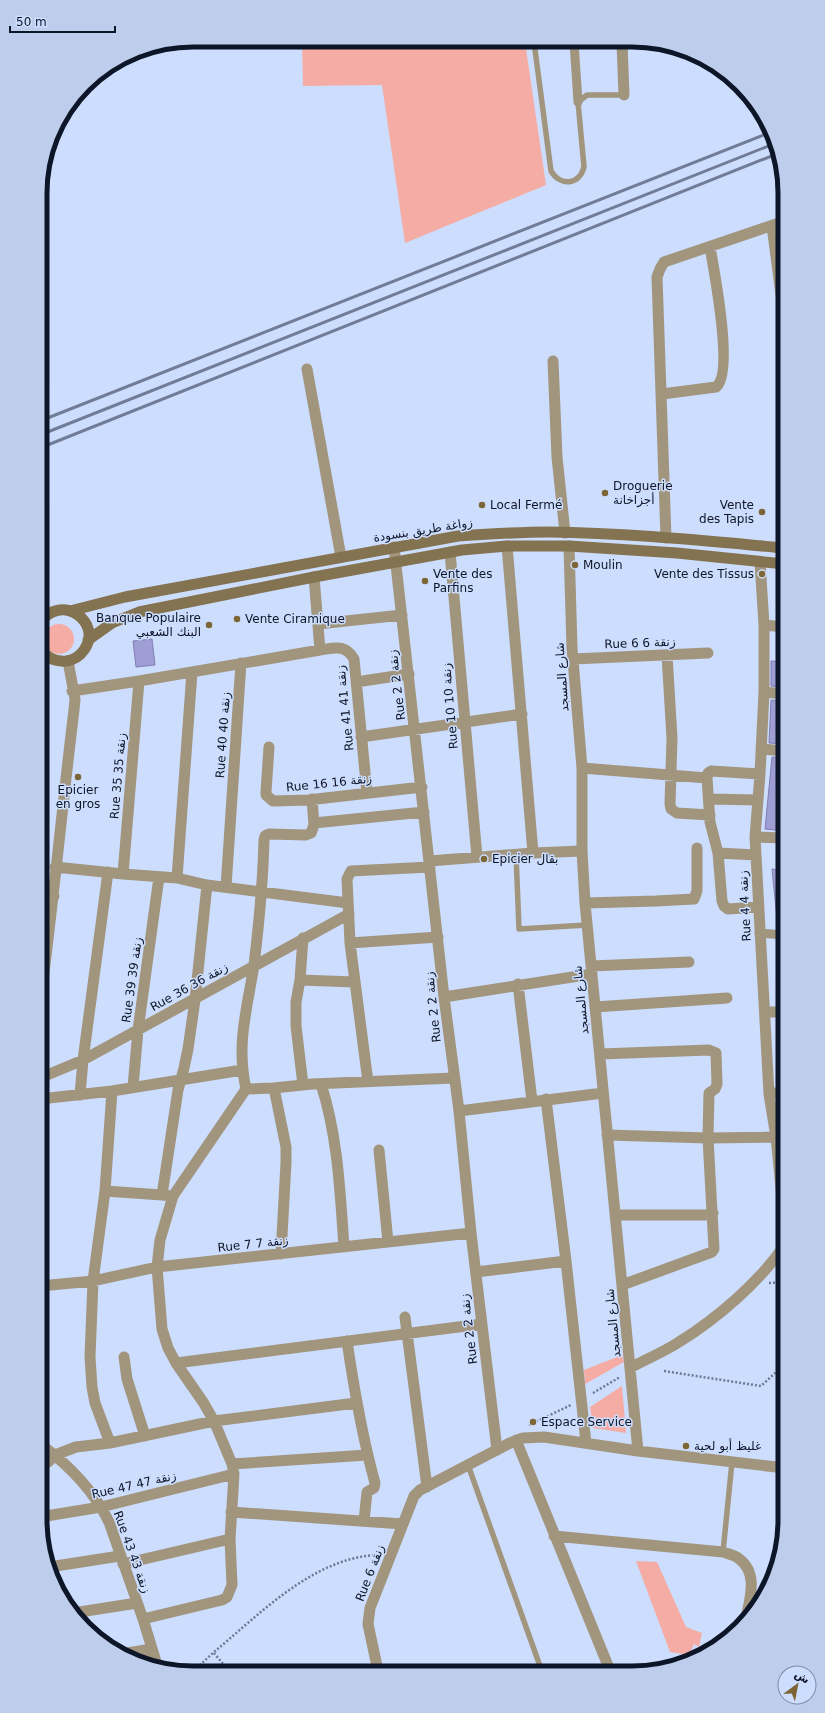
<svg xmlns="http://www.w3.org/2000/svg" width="825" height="1713" viewBox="0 0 825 1713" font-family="'DejaVu Sans','Noto Sans Arabic',sans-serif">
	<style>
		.green { fill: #f5aca5 }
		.building { fill: #9e9dd4; stroke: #807eb3 }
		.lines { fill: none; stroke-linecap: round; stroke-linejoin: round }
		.path { stroke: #6d7992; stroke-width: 2.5; stroke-dasharray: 2 2; stroke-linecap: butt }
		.service { stroke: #a1957e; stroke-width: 5.5 }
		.pedestrian { stroke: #a1957e; stroke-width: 9 }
		.minor { stroke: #a1957e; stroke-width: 11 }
		.secondary { stroke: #847350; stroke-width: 11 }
		.rail { stroke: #717d97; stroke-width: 3 }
		.poi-dot { fill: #7c6636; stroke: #cdddfd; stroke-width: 1.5 }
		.labels { text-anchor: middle; stroke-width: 3; stroke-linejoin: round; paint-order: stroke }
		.poi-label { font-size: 12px; fill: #0d1528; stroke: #cdddfd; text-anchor: start }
		.street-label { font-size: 12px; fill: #0d1528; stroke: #cdddfd }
		.rim { fill: none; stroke: #0d1528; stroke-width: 5 }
	</style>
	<rect width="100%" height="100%" fill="#cdddfd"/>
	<path class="green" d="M302 41 525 42 546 185 405 243 382 85 303 86Z
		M44 639a15 15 0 1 1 30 0a15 15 0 1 1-30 0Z
		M622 1355 624 1362 585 1384 584 1370Z
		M622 1386 626 1433 593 1428 590 1407Z
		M636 1561 657 1562 686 1627 702 1633 699 1647 694 1644 689 1655 670 1652Z"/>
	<path class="building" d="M152 639 155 665 136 667 133 641Z
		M771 661 785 662V687L771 686Z
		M771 700 785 701V744L769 743Z
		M772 757 785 758V831L765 829Z
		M772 869 785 871V918L777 919Z"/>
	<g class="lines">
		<path class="path" d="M769 1283 785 1282
			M664 1371 761 1386 785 1364
			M593 1393 620 1377
			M529 1425 571 1405
			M214 1653 228 1670
			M193 1670C201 1665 207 1658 214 1652 260 1614 314 1557 378 1555"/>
		<path class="service" d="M534 42 551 171C560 186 579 186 584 167L578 102 587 95H624
			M516 854 519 929 587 925
			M468 1465 540 1666
			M723 1552 732 1462"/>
		<path class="pedestrian" d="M574 42 578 102
			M759 933 785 935"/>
		<path class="minor" d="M622 43 624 95
			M772 226 785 325
			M553 361 557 457 565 533
			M307 369 341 557
			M662 394 716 387C734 374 714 270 710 247
			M666 538 657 277 660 269 664 262 785 221
			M507 546 533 853
			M569 546 572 648 582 768V851L585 903 638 1451
			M394 547 444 997 459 1111 471 1233 497 1450
			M450 552 477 857
			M760 562 764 625V692L760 774 755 837 769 1094 776 1137 782 1198V1249
			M314 577 320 650
			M318 624 402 615
			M764 625 785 627
			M667 655 672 738 670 804 671 809 677 813 710 815
			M573 659 708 653
			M356 682 409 674
			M72 691 139 681 320 650C335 648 345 644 354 659L367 793
			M764 692 785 694
			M361 737 522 714
			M269 747 266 792V795L273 801 308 800 422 787
			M761 749 785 751
			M582 768 707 778 708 773 711 771 760 774
			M707 778 710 822 718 853 722 901 724 906 728 909 758 907
			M709 799 758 800
			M314 823 424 812
			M755 837 785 838
			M718 853 756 855
			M429 861 533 853 582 851
			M55 867 123 874 177 878 207 885 348 903
			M430 867 351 871 347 879 350 943 438 937
			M123 874 139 681
			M177 878 192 672
			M226 887 241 663
			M40 895 54 896
			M585 903 656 901 694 899 697 891V848
			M303 938 300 980 296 1002V1026L303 1085
			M350 943 368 1082
			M591 966 689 962
			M300 980 355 982
			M518 984 532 1101
			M444 997 592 974
			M40 1004C53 906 62 808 74 710L75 699 68 661
			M595 1007 727 998
			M765 1012H785
			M600 1054 709 1050 716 1053 717 1084 715 1089 709 1093 708 1138 714 1249 712 1252 622 1285
			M40 1078 83 1060 349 914
			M321 1084C338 1137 340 1191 344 1247
			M133 1087 138 1030 159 877
			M274 1088 286 1147V1163L281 1254
			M246 1089 274 1088 312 1084 454 1078
			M769 1094 785 1092
			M80 1095 83 1060 108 872
			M40 1099 112 1091 242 1070
			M546 1099 566 1261 586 1443
			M459 1111 603 1093
			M607 1135 708 1138 776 1137
			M379 1150 388 1242
			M105 1191 162 1195
			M173 1196 246 1089C236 1044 247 1010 254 965 259 923 263 882 264 840L265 836 269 834 306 835 311 833 314 825 312 799
			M615 1215H705L713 1213
			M476 1272 566 1261
			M40 1286 93 1281 157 1267 471 1233
			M405 1317 427 1487
			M347 1341C354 1389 362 1436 375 1483L374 1488 367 1492 364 1521
			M124 1357 127 1379 145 1436
			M176 1363 482 1324
			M630 1368C646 1359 664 1352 679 1342 718 1318 759 1282 785 1245
			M516 1440 611 1673
			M110 1443 95 1403 92 1387 90 1357 93 1281 105 1191 112 1091
			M40 1444C69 1465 93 1489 109 1522L143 1619 158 1668
			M232 1464 367 1455
			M40 1465 48 1462 55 1455 76 1447 110 1443 214 1421 356 1403
			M231 1512 403 1524
			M40 1517 101 1507 234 1474
			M554 1536 723 1552C728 1554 734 1555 738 1558 760 1573 749 1601 745 1623
			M123 1564 230 1539
			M49 1567 120 1556
			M73 1613 137 1603
			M143 1619 222 1600 227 1597 232 1585 230 1539 234 1474 232 1464 214 1421 203 1402 176 1363 168 1348 162 1329 157 1267 160 1240 173 1196 162 1195 178 1090 184 1068 188 1049 195 1000 207 885
			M121 1654 152 1649
			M378 1671 368 1624 370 1608 414 1496 420 1490 510 1443 523 1438 544 1437 638 1451 785 1468"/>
		<path class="secondary" d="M70 611 125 597 458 536C488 534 518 532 549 532 628 533 706 541 785 548
			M88 640 112 623 139 612 314 577 462 550 507 546H569L677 553 785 564
			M40 648C46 657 55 662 66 661 74 660 80 656 84 650 104 622 60 592 40 623"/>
		<path class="rail" d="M40 421 771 132
			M40 435 776 143
			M40 448 779 153"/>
	</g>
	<g class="poi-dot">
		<circle cx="605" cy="493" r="4"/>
		<circle cx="482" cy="505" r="4"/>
		<circle cx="762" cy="512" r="4"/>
		<circle cx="575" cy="565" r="4"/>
		<circle cx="762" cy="574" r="4"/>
		<circle cx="425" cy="581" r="4"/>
		<circle cx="237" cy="619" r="4"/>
		<circle cx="209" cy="625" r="4"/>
		<circle cx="78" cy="777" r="4"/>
		<circle cx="484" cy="859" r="4"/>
		<circle cx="533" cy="1422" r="4"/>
		<circle cx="686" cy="1446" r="4"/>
	</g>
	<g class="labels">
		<g class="poi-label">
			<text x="613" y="490">Droguerie<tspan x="613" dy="14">أجزاخانة</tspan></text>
			<text x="490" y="509">Local Fermé</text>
			<text x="754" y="509" text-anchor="end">Vente<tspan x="754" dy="14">des Tapis</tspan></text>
			<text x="583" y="569">Moulin</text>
			<text x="433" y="578">Vente des<tspan x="433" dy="14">Parfins</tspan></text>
			<text x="754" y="578" text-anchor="end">Vente des Tissus</text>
			<text x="201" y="622" text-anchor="end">Banque Populaire<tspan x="201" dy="14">البنك الشعبي</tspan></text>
			<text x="245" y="623">Vente Ciramique</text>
			<text x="78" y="794" text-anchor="middle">Epicier<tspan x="78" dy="14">en gros</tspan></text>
			<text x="492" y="863">Epicier بقال</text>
			<text x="541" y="1426">Espace Service</text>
			<text x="694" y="1450">غليظ أبو لحية</text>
		</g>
		<g class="street-label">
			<text transform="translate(423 530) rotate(-9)" y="4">زواغة طريق بنسودة</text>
			<text transform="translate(640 643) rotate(-2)" y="4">Rue 6 زنقة 6</text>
			<text transform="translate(562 677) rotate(-94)" y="4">شارع المسجد</text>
			<text transform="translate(397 685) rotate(-97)" y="4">Rue 2 زنقة 2</text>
			<text transform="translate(450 706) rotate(-95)" y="4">Rue 10 زنقة 10</text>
			<text transform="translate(345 708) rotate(-96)" y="4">Rue 41 زنقة 41</text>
			<text transform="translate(223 735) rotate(-86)" y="4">Rue 40 زنقة 40</text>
			<text transform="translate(118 776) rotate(-85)" y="4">Rue 35 زنقة 35</text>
			<text transform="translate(329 783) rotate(-6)" y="4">Rue 16 زنقة 16</text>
			<text transform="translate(745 906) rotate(-93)" y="4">Rue 4 زنقة 4</text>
			<text transform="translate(132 980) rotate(-82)" y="4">Rue 39 زنقة 39</text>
			<text transform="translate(189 987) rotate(-29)" y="4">Rue 36 زنقة 36</text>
			<text transform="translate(581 1000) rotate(-96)" y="4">شارع المسجد</text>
			<text transform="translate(433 1007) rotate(-96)" y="4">Rue 2 زنقة 2</text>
			<text transform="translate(253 1244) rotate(-6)" y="4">Rue 7 زنقة 7</text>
			<text transform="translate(613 1323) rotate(-96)" y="4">شارع المسجد</text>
			<text transform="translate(469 1329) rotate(-97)" y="4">Rue 2 زنقة 2</text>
			<text transform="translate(134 1485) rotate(-13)" y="4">Rue 47 زنقة 47</text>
			<text transform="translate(132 1552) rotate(70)" y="4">Rue 43 زنقة 43</text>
			<text transform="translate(370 1573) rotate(-69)" y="4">Rue 6 زنقة</text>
		</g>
	</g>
	<path d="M0 0H825V1713H0ZM193 47H632A146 146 0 0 1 778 193V1520A146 146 0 0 1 632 1666H193A146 146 0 0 1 47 1520V193A146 146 0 0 1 193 47Z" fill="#becdec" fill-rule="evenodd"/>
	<path class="rim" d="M193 47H632A146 146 0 0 1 778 193V1520A146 146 0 0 1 632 1666H193A146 146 0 0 1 47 1520V193A146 146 0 0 1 193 47Z"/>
	<g transform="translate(797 1685) rotate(32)"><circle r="19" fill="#cdddfd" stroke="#808da8"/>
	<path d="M0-3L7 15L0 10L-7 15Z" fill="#7c6636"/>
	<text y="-6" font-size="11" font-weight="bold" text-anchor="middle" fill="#0d1528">ش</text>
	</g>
	<path d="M10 26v6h105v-6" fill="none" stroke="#0d1528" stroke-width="2"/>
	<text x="16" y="26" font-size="12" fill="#0d1528" stroke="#cdddfd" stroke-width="3" paint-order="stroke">50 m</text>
</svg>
